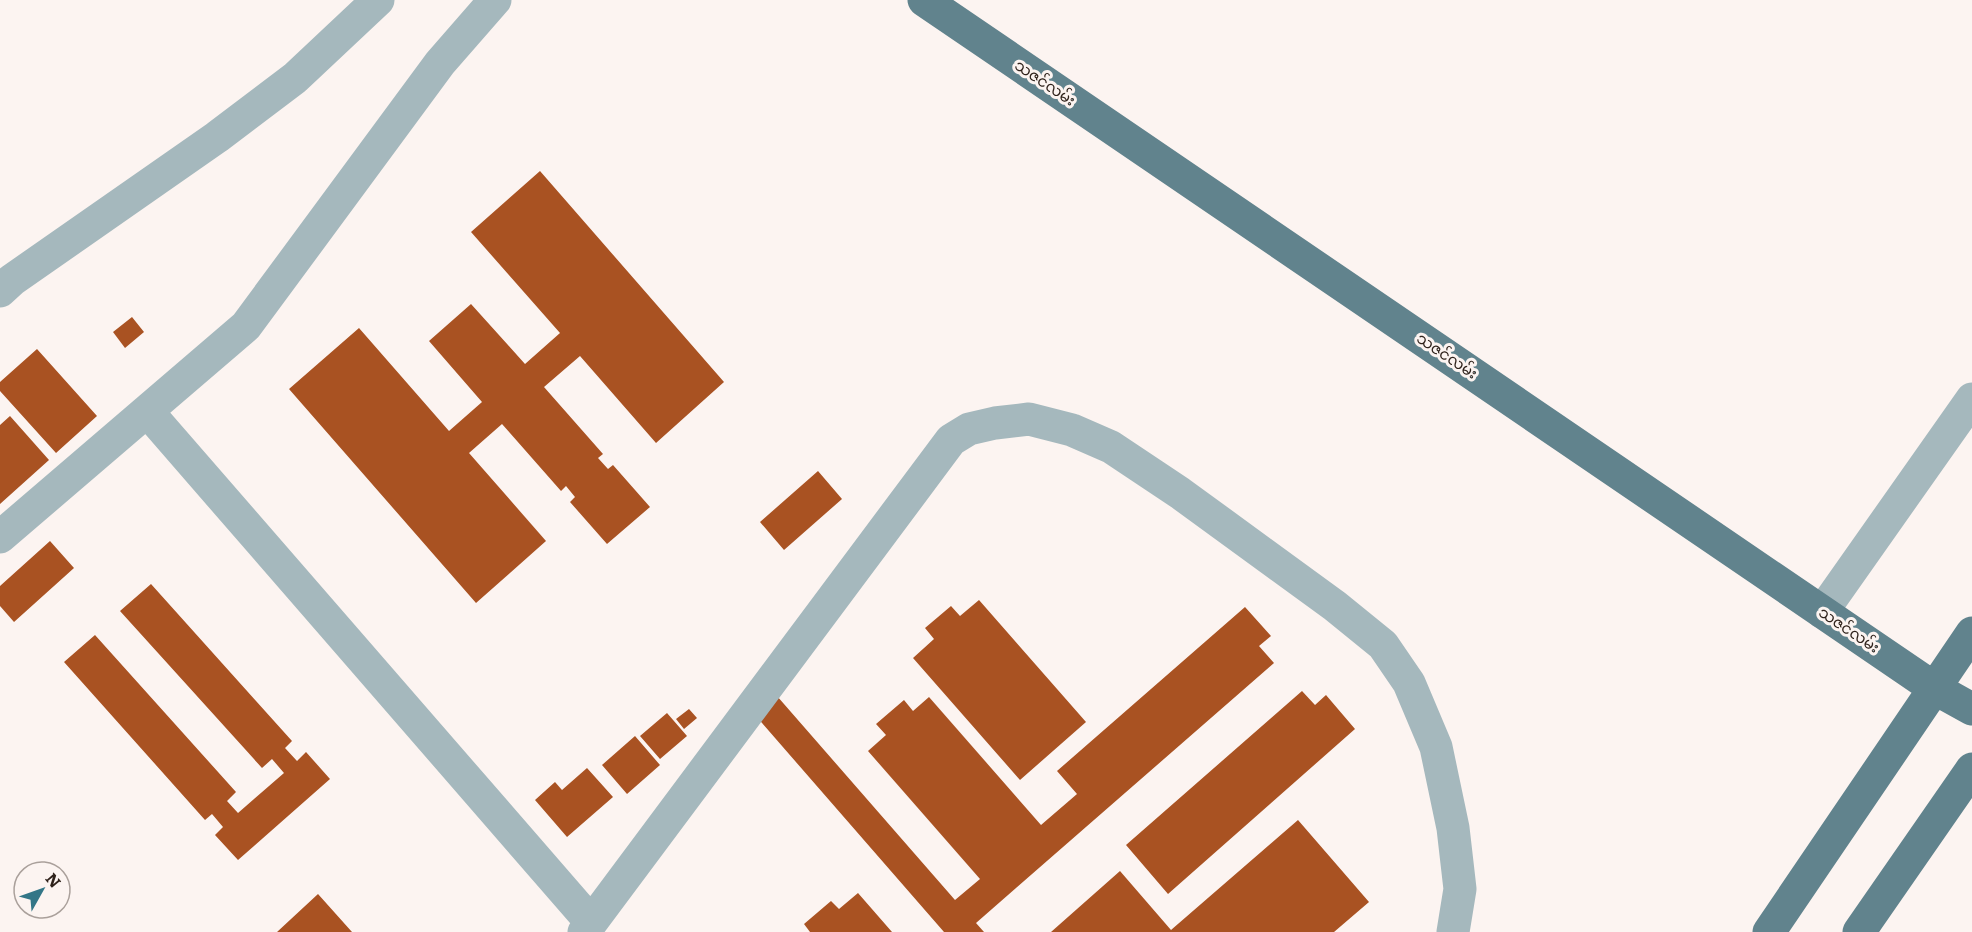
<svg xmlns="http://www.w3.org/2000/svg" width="1972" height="932" viewBox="0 0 1972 932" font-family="Literata,'Noto Sans Myanmar',serif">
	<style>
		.building { fill: #a95222 }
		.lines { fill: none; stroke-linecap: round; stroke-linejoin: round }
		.minor { stroke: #a5b8bd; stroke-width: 33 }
		.major { stroke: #61838d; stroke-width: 33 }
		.labels { text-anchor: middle; stroke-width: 6; stroke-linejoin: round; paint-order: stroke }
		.street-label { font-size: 15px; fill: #2f221b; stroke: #fcf4f1 }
	</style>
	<rect width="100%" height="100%" fill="#fcf4f1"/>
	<path class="building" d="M540 171 724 382 656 443 580 356 544 387 603 454 598 458 608 469 613 465 650 507 607 544 570 502 575 497 566 486 561 491 502 424 469 453 546 541 476 603 289 389 359 328 449 431 482 402 429 341 471 304 525 364 560 333 471 232Z
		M132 317 144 332 125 348 113 332Z
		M37 349 97 416 56 453 0 391V382Z
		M10 416 49 460 0 504V425Z
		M818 471 842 499 784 550 760 522Z
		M50 541 74 568 14 622 0 606V586Z
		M151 584 292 741 285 748 297 761 306 752 330 779 238 860 215 835 223 827 212 814 205 820 64 662 95 635 236 792 227 801 238 813 284 773 272 759 262 768 120 611Z
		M979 600 1086 722 1020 780 913 658 934 639 925 628 951 606 960 616Z
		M1245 607 1271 636 1259 646 1274 663 976 923 984 932H944L755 715 777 696 955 900 980 879 868 751 886 735 876 724 904 700 913 711 929 697 1041 825 1077 794 1057 771Z
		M1302 691 1315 705 1326 695 1355 729 1168 894 1126 845Z
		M689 709 697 718 684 729 676 719Z
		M667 713 687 736 660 759 640 736Z
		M635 736 660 765 627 794 602 765Z
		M587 768 613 797 567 837 535 800 555 782 562 790Z
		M1298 820 1369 902 1334 932H1051L1120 871 1171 930Z
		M858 893 892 932H810L804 924 831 901 839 909Z
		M318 894 352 932H277Z"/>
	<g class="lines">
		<path class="minor" d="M0 291 12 280 217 137 295 78 378 0
			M147 411 591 922
			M0 537 246 326 440 63 495 0
			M1822 612 1972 399
			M584 932 951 440 969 429 995 423 1029 419 1072 430 1111 447 1180 493 1335 606 1383 645 1409 683 1436 747 1453 828 1460 889 1453 932"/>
		<path class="major" d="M924 0 1934 688 1972 709
			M1769 932 1972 633
			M1859 932 1972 769"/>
	</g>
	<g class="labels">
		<g class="street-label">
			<text transform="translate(1045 83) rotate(34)" y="5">သဇင်လမ်း</text>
			<text transform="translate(1447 356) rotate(34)" y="5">သဇင်လမ်း</text>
			<text transform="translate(1849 630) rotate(34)" y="5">သဇင်လမ်း</text>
		</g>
	</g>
	<g transform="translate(42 890) rotate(50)"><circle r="28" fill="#fcf4f1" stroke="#aaa09b" stroke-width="1.5"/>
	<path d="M0-4.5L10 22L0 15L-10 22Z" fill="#337687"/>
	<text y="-9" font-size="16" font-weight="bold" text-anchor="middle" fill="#2f221b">N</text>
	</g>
</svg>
